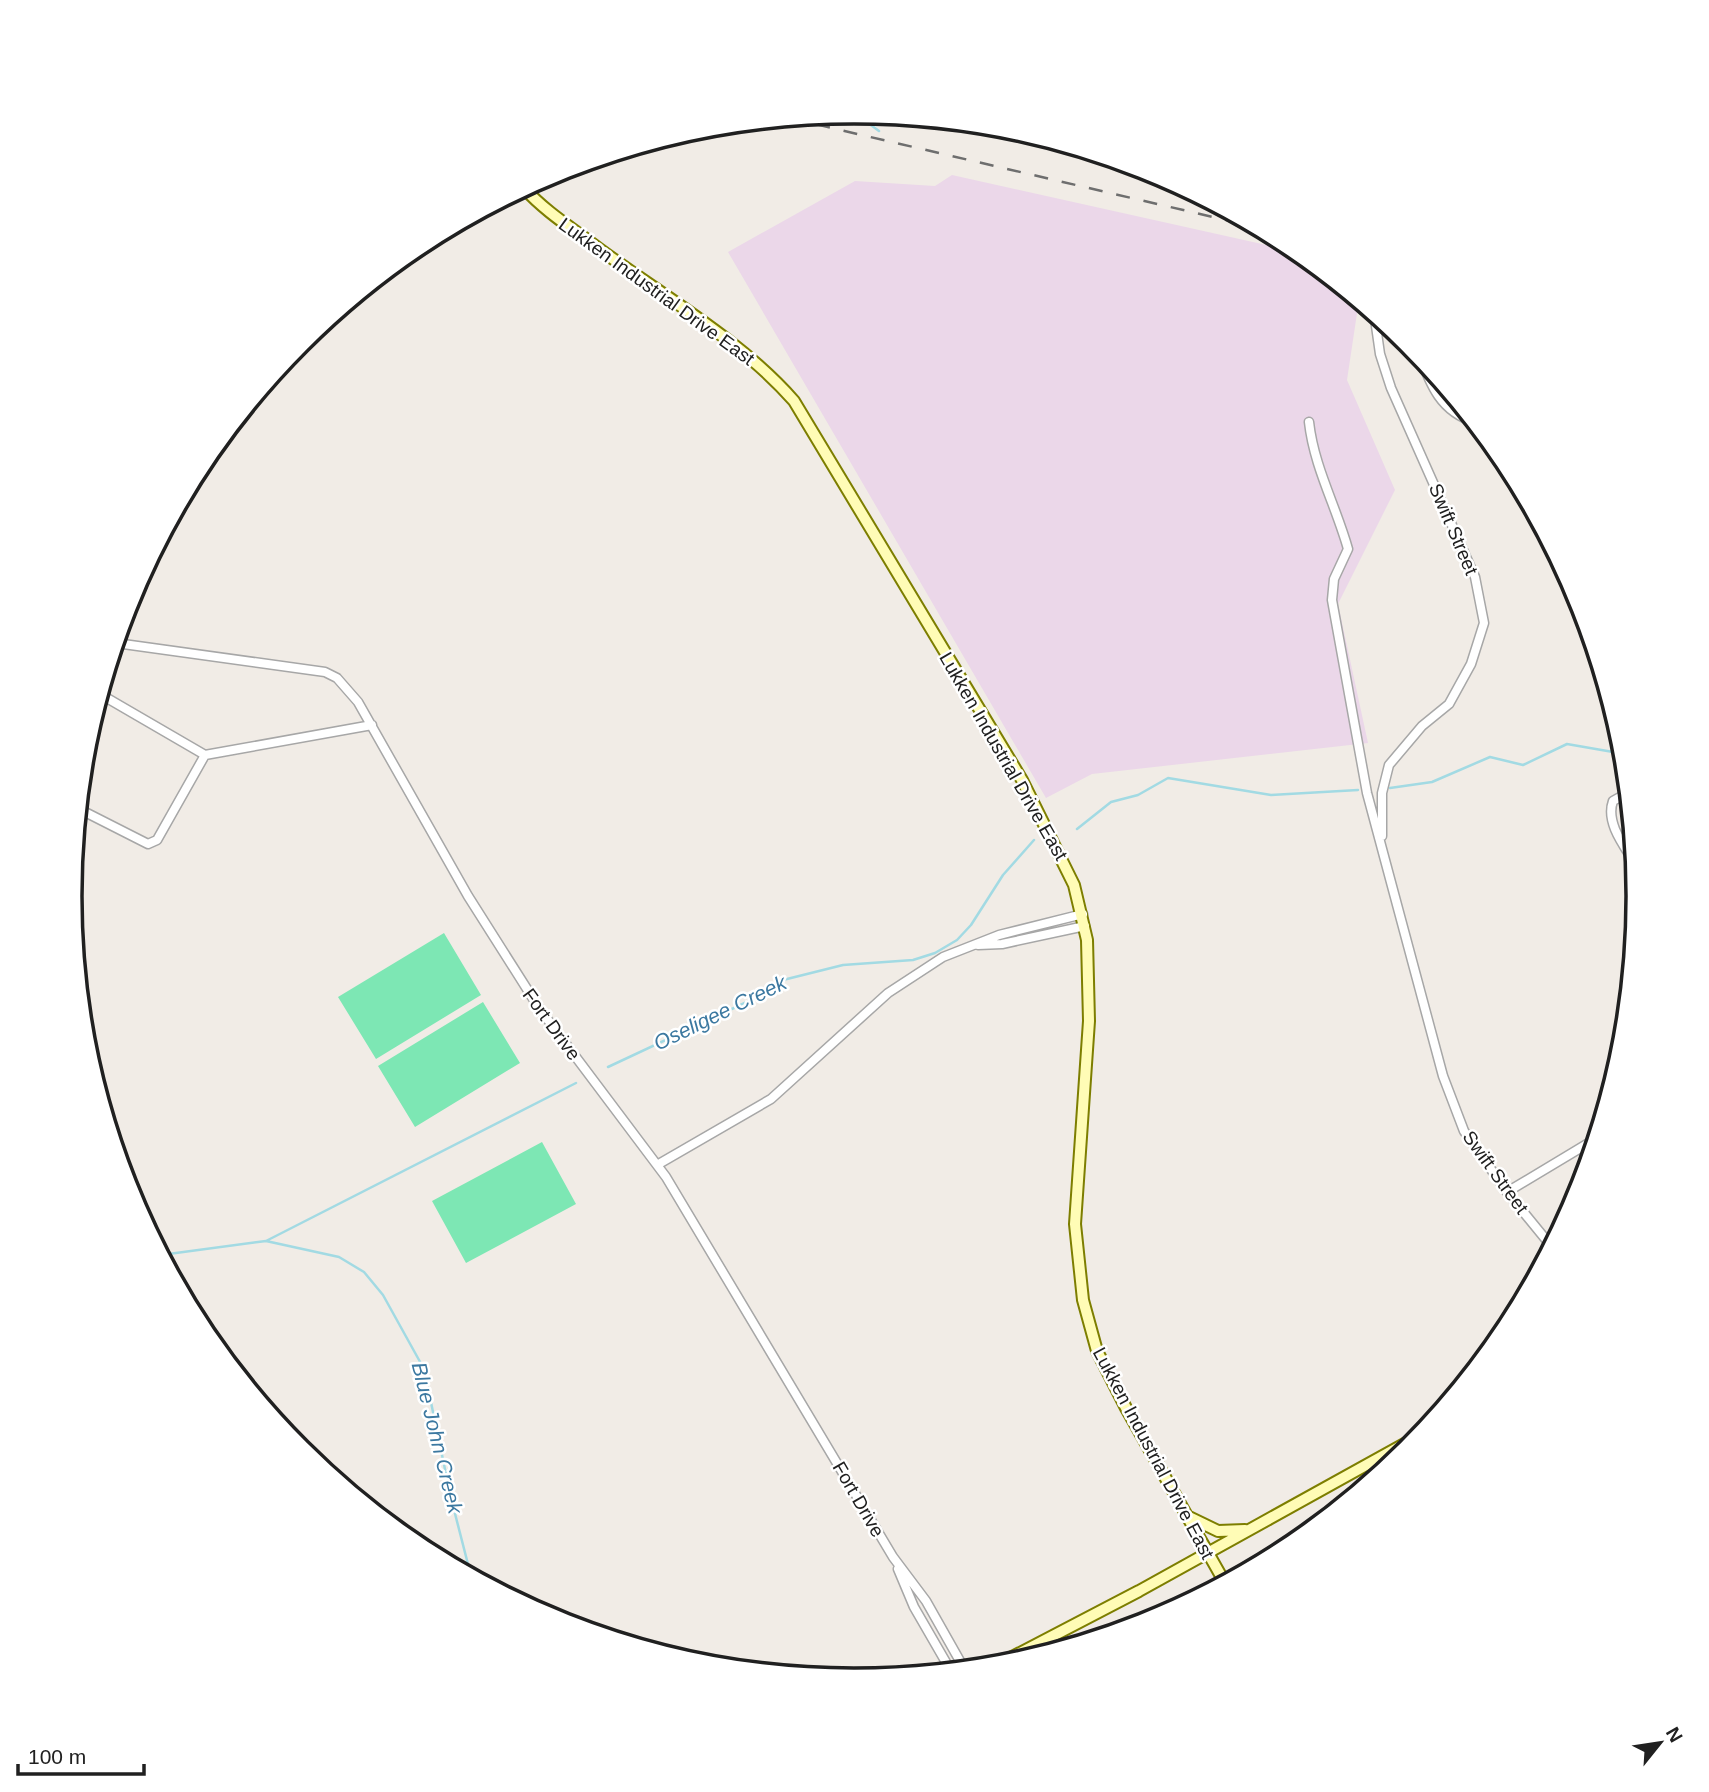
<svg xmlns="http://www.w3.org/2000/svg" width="1709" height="1792" viewBox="0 0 1709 1792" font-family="Helvetica,sans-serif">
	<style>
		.industrial { fill: #ebd7e9 }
		.pitch { fill: #7de7b4 }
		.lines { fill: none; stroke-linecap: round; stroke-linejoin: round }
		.stream { stroke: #a2dae3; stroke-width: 2.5 }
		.minor-casing { stroke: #a7a7a7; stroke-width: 11 }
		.secondary-casing { stroke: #7d7e00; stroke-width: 14 }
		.minor { stroke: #fff; stroke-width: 8 }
		.secondary { stroke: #fffcb6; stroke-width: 10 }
		.rail { stroke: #6e6e6e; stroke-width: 2.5; stroke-dasharray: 14 14; stroke-linecap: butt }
		.labels { text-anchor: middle; stroke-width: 5; stroke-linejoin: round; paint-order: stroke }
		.street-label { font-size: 19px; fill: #202020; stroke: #fff }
		.water-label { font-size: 21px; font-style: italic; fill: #3b78a0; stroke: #fff }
		.rim { fill: none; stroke: #202020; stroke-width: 3.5 }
	</style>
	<rect width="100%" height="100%" fill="#f1ece6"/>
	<path class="industrial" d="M952 175 1302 253 1359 300 1347 380 1395 490 1338 604 1368 743 1092 774 1046 798 728 252 855 181 935 186Z"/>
	<path class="pitch" d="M444 933 481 995 376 1059 338 997Z
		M483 1002 520 1063 415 1127 378 1066Z
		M542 1142 576 1204 466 1263 432 1201Z"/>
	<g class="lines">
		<path class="stream" d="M853 112 879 131
			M1390 788 1432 782 1490 757 1523 765 1567 744 1613 752 1624 748
			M1077 829 1111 802 1138 795 1168 778 1271 795 1358 790
			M608 1067 751 1000 783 980 843 965 913 960 935 953 957 940 971 925 1003 875 1034 840
			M266 1241 576 1083
			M161 1255 266 1241 339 1257 364 1272 383 1295 424 1369 451 1498 471 1576"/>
		<defs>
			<path id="minor" d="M1374 312 1380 354 1391 388 1475 577 1484 623 1471 664 1449 704 1422 726 1389 765 1382 793V836
				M1419 353C1430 385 1441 412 1475 422
				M1309 422C1314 467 1336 506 1348 549L1334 579 1332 600 1367 793 1443 1076 1464 1131 1507 1192 1552 1247
				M116 643 325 672 337 678 358 702 468 896 539 1008 666 1177 893 1557 926 1601 965 1670
				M100 694 205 755 372 725
				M1629 792 1613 801C1605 823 1625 847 1636 865
				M79 809 148 844 157 840 205 755
				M978 945 1002 944 1085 926
				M657 1165 771 1099 888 993 943 957 999 935 1083 914
				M1507 1192 1597 1138
				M898 1569 914 1607 951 1671"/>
			<path id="secondary" d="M524 188C542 208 564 223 586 239 655 292 737 336 794 401L1022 780 1074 885 1087 940 1089 1021 1075 1224 1083 1300 1097 1351 1126 1408 1225 1583
				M1187 1516 1218 1531 1245 1530
				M993 1667 1139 1591 1424 1433"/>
		</defs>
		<use href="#minor" class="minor-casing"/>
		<use href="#secondary" class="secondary-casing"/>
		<use href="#minor" class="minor"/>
		<use href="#secondary" class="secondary"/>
		<path class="rail" d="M789 118 1260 228"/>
	</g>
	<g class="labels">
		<g class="street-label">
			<text transform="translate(657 291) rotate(36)" y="7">Lukken Industrial Drive East</text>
			<text transform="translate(1454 529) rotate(67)" y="7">Swift Street</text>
			<text transform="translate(1004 756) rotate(60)" y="7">Lukken Industrial Drive East</text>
			<text transform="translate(552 1024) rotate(54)" y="7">Fort Drive</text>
			<text transform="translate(1496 1172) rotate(54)" y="7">Swift Street</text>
			<text transform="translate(1154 1453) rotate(62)" y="7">Lukken Industrial Drive East</text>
			<text transform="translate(859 1499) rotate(60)" y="7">Fort Drive</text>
		</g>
		<g class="water-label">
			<text transform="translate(720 1013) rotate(-26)" y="7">Oseligee Creek</text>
			<text transform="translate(437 1438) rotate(76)" y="7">Blue John Creek</text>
		</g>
	</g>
	<path d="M0 0H1709V1792H0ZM82 896a772 772 0 1 1 1544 0a772 772 0 1 1-1544 0Z" fill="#fff" fill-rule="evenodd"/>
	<path class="rim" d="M82 896a772 772 0 1 1 1544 0a772 772 0 1 1-1544 0Z"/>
	<g transform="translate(1660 1743) rotate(60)" stroke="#ffffff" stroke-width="5" paint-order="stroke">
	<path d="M0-5L12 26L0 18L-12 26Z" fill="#202020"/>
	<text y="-10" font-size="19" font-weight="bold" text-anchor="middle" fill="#202020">N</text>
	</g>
	<path d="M18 1764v10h126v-10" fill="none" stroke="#202020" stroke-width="3.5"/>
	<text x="28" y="1764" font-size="21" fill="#202020" stroke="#ffffff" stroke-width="5" paint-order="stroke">100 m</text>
</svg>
